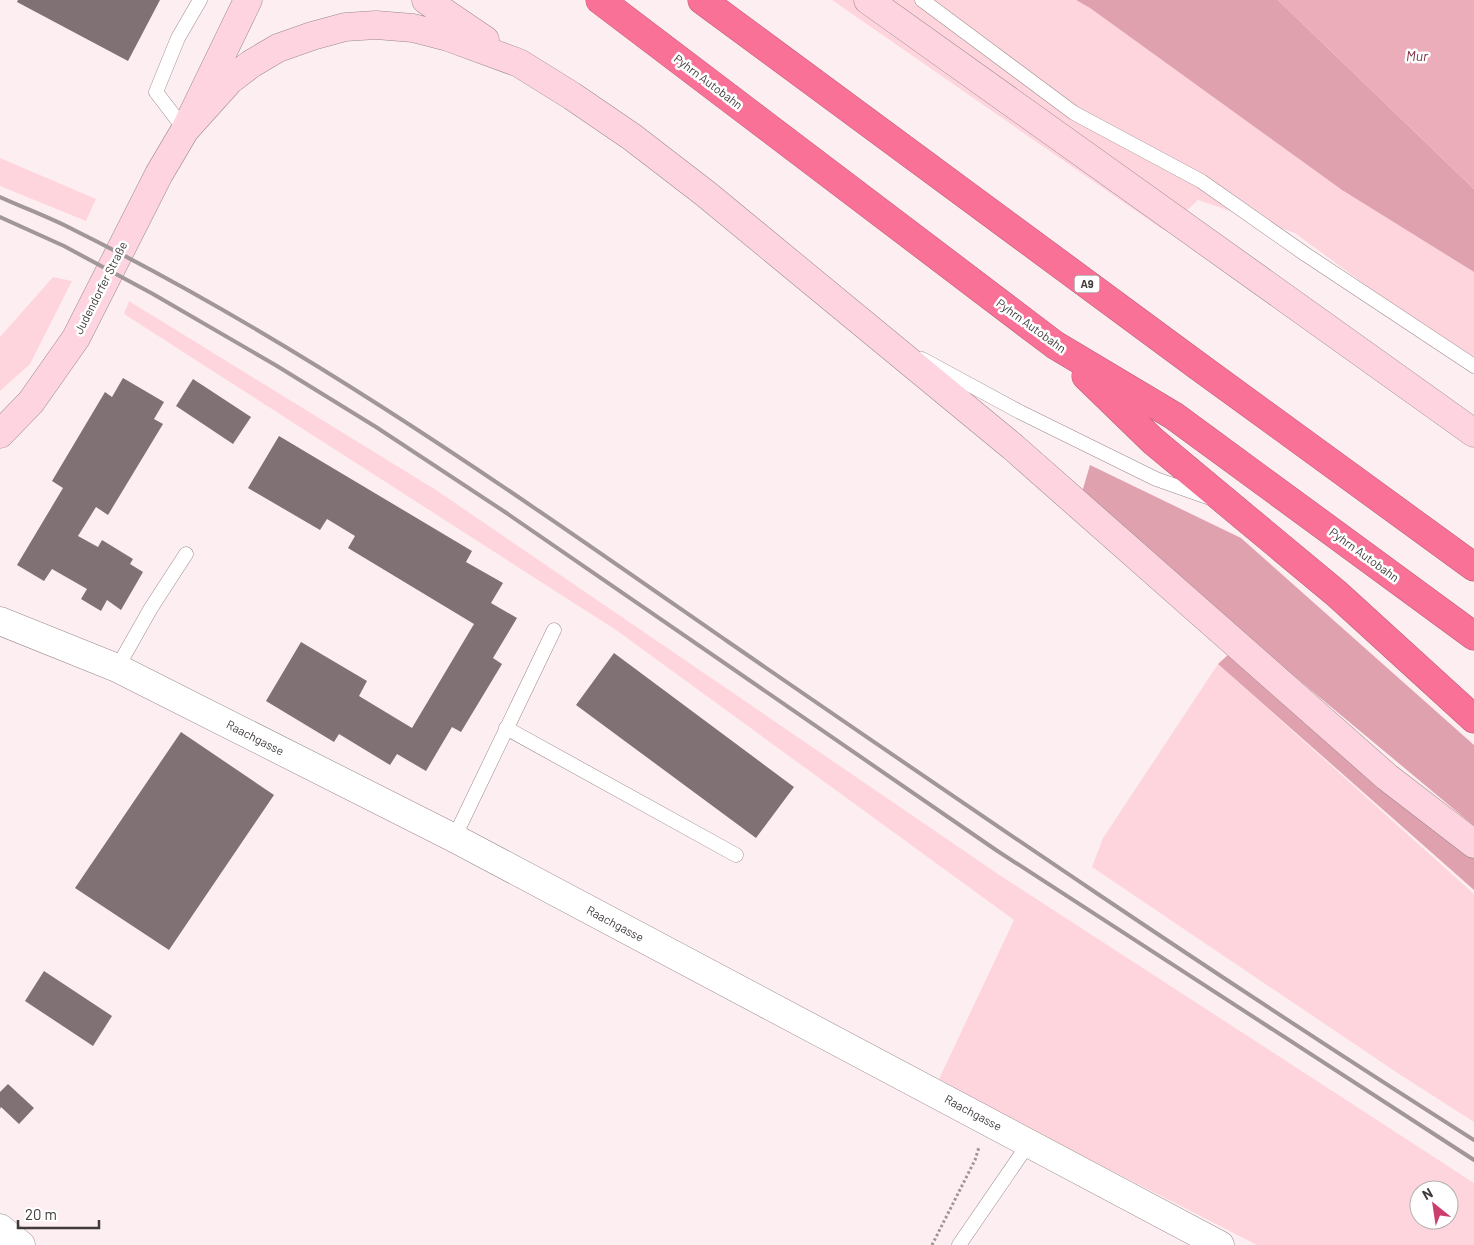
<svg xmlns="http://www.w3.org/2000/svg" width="1474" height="1245" viewBox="0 0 1474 1245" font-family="Barlow,sans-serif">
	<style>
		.green { fill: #ffd5dd; fill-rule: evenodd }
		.forest { fill: #dfa1ae }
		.water { fill: #ecadbb }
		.building { fill: #807174 }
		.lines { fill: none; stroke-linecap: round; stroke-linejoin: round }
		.service-casing { stroke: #9a8a8d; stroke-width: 15 }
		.minor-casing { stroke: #9a8a8d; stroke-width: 29 }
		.secondary-casing { stroke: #9a8a8d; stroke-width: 29 }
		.motorway-casing { stroke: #b95e77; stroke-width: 29 }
		.path { stroke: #9e9495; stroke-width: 3; stroke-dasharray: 2.5 2.5; stroke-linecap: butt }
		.service { stroke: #fff; stroke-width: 14 }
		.minor { stroke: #fff; stroke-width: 28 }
		.secondary { stroke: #fed4e0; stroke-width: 28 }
		.motorway { stroke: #fa7198; stroke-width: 28 }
		.rail { stroke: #a19698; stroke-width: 4 }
		.labels { text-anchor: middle; stroke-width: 5; stroke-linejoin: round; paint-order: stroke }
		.shield { fill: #fff; stroke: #7a7576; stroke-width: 1 }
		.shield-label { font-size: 11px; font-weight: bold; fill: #413a3b }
		.street-label { font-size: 12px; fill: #413a3b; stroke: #fff }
		.water-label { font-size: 14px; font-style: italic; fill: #7b3146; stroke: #fff }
	</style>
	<rect width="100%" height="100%" fill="#fdeff1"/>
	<path class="green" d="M832 0H1076L1090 8 1342 190 1474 272V365L1295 233 1198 200 1165 231Z
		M0 158 96 199 86 221 0 186Z
		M53 277 72 281 30 364 0 391V337Z
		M129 301 436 490 998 874 1474 1183V1245H1257L1024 1126 939 1079 1014 920 616 630 124 314ZM1419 1190H1449V1220H1419Z
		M1218 664 1474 894V1122L1396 1072 1092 867 1103 838Z"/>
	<path class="forest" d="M1076 0H1278L1474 189V272L1342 190 1090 8Z
		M1090 465 1241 538 1474 745V826L1191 590 1082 492Z
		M1229 654 1474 856V890L1218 664Z"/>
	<path class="water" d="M1278 0H1474V189Z"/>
	<path class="building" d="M18 0H160L128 61 17 2Z
		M123 378 164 402 154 419 163 424 108 515 96 507 78 536 98 547 102 540 133 559 130 564 143 572 121 610 107 600 101 611 81 599 87 589 52 569 44 581 17 565 63 488 52 481 105 392 112 397Z
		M193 379 251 417 233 444 176 406Z
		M279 436 472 551 466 562 503 583 491 603 517 618 493 658 502 664 461 732 452 727 426 771 397 754 390 765 339 734 334 742 266 701 301 642 367 681 359 696 412 728 474 624 348 548 355 536 327 519 320 530 248 488Z
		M614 653 794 787 756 838 576 705Z
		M181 732 274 795 169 950 75 888Z
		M44 971 112 1016 93 1046 25 1001Z
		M8 1084 34 1108 19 1124 1 1107 0 1109V1092Z"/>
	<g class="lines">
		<defs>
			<path id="service" d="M922 0 1074 113 1201 181 1305 254 1474 366
				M185 130 156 92 178 38 200 0
				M922 359 1020 412 1156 479 1210 498
				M117 668 151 608 186 554
				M506 728 736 855
				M454 838 554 630
				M959 1245 1029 1143"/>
			<path id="minor" d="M0 621 117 668 454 838 1220 1245
				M0 1228 21 1245"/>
			<path id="secondary" d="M426 0 485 40
				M868 0 1474 433
				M185 130 230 80 251 64 278 48 312 36 345 27 376 25 413 28 448 37 519 63 572 96 632 137 706 194 1013 447 1387 777 1474 844
				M0 434 31 402 76 338 159 174 185 130 248 0"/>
			<path id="motorway" d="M600 0 1055 345 1174 416 1474 636
				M702 0 1198 366 1474 567
				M1086 376 1153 441 1337 594 1474 719"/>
		</defs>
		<use href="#service" class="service-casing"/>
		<use href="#minor" class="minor-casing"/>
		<use href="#secondary" class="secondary-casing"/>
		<use href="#motorway" class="motorway-casing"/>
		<path class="path" d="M932 1245 975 1160 979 1147"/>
		<use href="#service" class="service"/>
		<use href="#minor" class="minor"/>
		<use href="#secondary" class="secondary"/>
		<use href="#motorway" class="motorway"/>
		<path class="rail" d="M0 197C24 208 49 217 72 229 304 344 515 494 727 641 974 811 1221 980 1474 1140
			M0 217 64 246 153 294 277 366 376 427 505 512 996 850 1474 1160"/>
	</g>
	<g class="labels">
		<rect class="shield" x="1074.5" y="275.5" width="25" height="17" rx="4"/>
		<g class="shield-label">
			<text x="1087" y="288">A9</text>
		</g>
		<g class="street-label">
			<text transform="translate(708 82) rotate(37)" y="4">Pyhrn Autobahn</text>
			<text transform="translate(101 288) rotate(-63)" y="4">Judendorfer Straße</text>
			<text transform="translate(1031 326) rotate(36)" y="4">Pyhrn Autobahn</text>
			<text transform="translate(1364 555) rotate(36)" y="4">Pyhrn Autobahn</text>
			<text transform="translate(255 738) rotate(27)" y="4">Raachgasse</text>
			<text transform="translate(615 924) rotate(28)" y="4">Raachgasse</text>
			<text transform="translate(973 1113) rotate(28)" y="4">Raachgasse</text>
		</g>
		<g class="water-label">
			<text x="1417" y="61">Mur</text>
		</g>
	</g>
	<g transform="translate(1434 1205) rotate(330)"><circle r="24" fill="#ffffff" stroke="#b3b0b1"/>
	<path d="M0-4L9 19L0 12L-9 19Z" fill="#cb3e6d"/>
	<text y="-8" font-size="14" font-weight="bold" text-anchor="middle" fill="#413a3b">N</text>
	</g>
	<path d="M18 1220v8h81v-8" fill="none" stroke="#413a3b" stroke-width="2.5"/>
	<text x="25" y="1220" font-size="15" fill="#413a3b" stroke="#ffffff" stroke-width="4" paint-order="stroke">20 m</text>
</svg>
